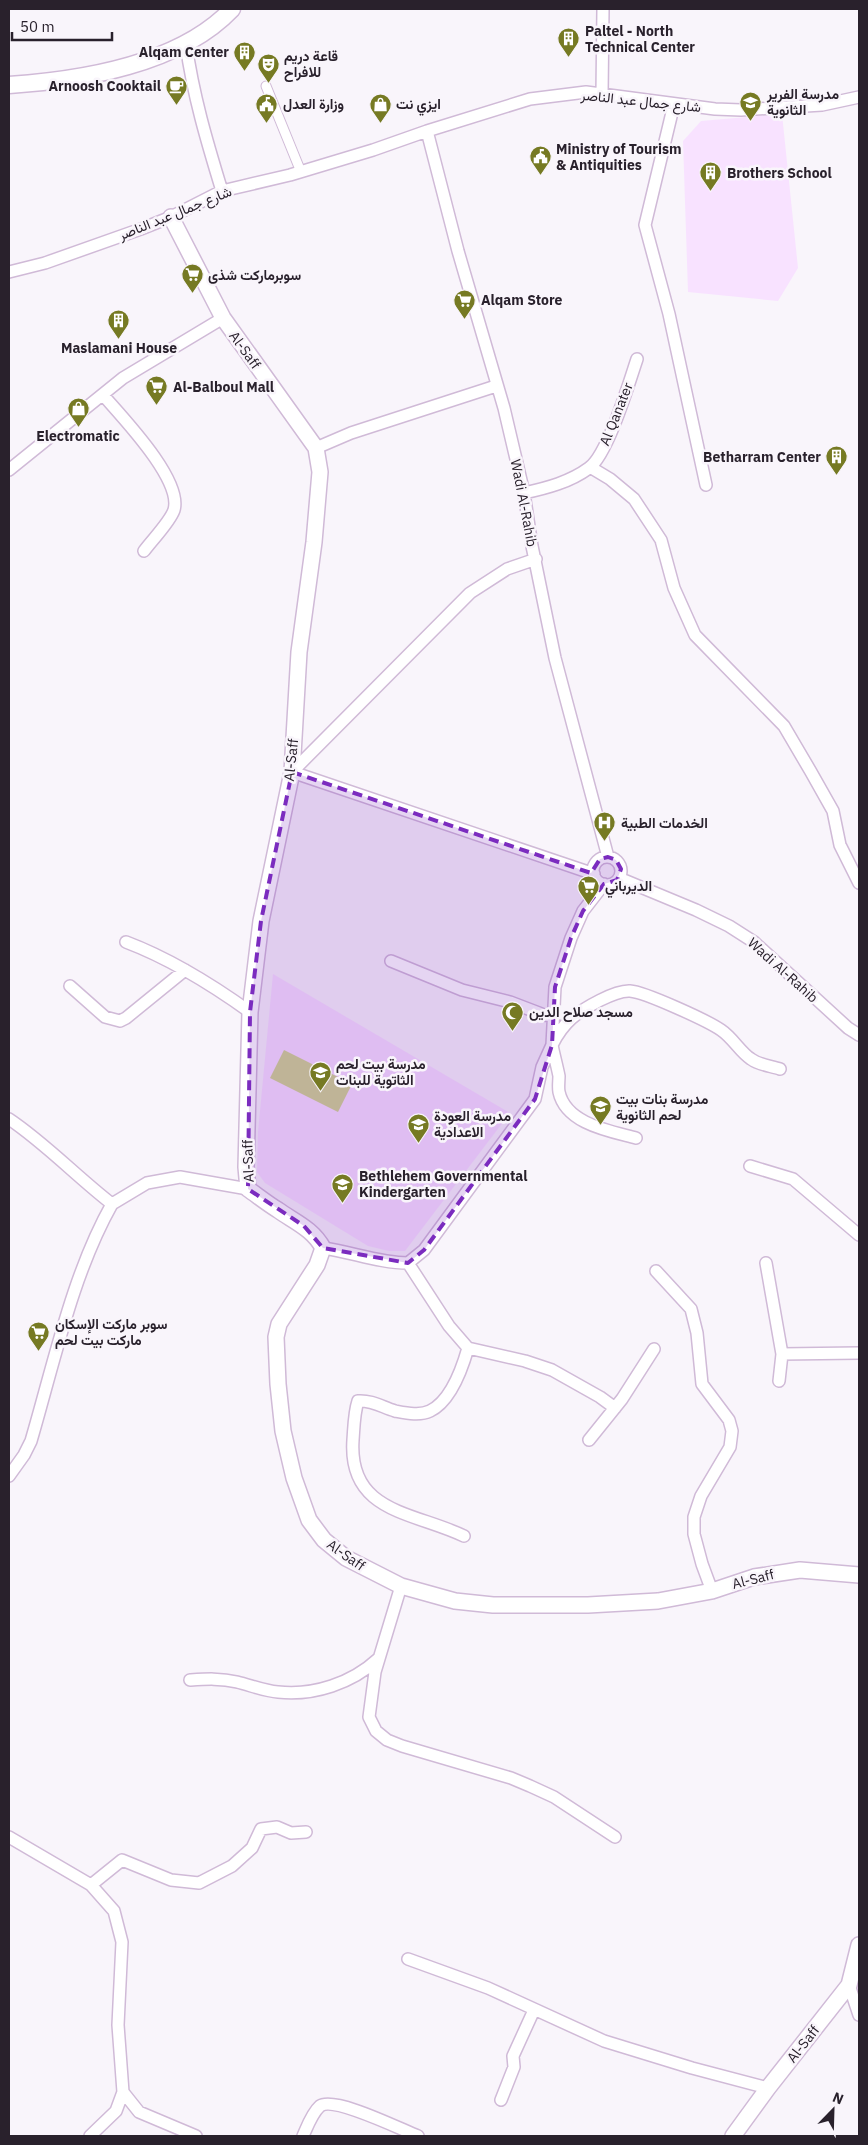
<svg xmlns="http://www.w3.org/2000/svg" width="868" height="2145" viewBox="0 0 868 2145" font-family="'IBM Plex Sans',Vazirmatn,sans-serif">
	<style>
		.built { fill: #f8e2ff }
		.green { fill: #d0d68e }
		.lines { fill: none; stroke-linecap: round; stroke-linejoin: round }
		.pedestrian-casing { stroke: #d0bad7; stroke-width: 11 }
		.minor-casing { stroke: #d0bad7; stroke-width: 14 }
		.tertiary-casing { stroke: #d0bad7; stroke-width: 18 }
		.secondary-casing { stroke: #d0bad7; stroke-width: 19 }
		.pedestrian { stroke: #fff; stroke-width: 9 }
		.minor { stroke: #fff; stroke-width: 11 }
		.tertiary { stroke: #fff; stroke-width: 15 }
		.secondary { stroke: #fff; stroke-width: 16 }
		.marked { fill: #7b2cbf; fill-opacity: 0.2; stroke: #7b2cbf; stroke-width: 4; stroke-dasharray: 10 6; stroke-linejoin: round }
		.labels { text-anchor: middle; stroke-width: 5; stroke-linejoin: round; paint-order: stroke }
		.poi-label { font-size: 14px; font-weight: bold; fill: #29212c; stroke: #f9f5fb; text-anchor: start }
		.street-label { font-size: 14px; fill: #29212c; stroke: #f9f5fb }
	</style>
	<rect width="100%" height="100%" fill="#f9f5fb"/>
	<path class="built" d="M782 114 798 268 778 301 688 292 683 141 701 121Z
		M273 974 510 1113 405 1251H389L368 1246 265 1183 257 1172 258 1132Z"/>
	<path class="green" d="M284 1050 352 1084 338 1112 270 1078Z"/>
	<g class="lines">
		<defs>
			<path id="pedestrian" d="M266 86 301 172"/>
			<path id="minor" d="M186 44C193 95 207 142 222 191
				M602 94 603 9
				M674 104 645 225 669 314 706 485
				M427 131 530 99 586 92 715 109 741 110 822 105 859 97
				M9 272 45 263 141 229 171 217 222 191 290 175 373 150 427 131 458 251 504 408 524 493 532 546 555 658 608 857
				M103 395C122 417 183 480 174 510 170 522 152 540 144 551
				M316 448 351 433 496 386
				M590 467 610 479 634 499 661 540 674 588 695 635 784 726 811 772 833 811 840 845 859 883
				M9 470 123 378 223 318
				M524 493C547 488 570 482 589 468 608 454 629 383 637 359
				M536 559 507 569 470 593 292 772 594 874
				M593 871a14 14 0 1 1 28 0a14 14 0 1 1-28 0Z
				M619 878 696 910 729 926 754 942 848 1028 859 1035
				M126 942C171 959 211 984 250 1012
				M391 961 462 990 510 1002 544 1015 553 1016
				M70 986 105 1017 120 1021 126 1018 185 970
				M9 1119C45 1143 77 1177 112 1204L147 1183 180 1177 248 1189
				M636 1138C610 1131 566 1124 559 1092 558 1087 559 1081 559 1076 557 1066 554 1055 552 1045 557 1035 563 1026 572 1018 584 1008 615 990 630 991 645 992 708 1021 721 1030 733 1038 740 1052 751 1059 759 1065 771 1066 780 1069
				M750 1166 793 1179 859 1235
				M323 1248C352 1252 379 1263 408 1263L424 1250 535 1099 542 1067 552 1045 555 987 571 938 583 911 604 884
				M408 1263 449 1326 468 1348 525 1361 552 1370 600 1397 615 1408
				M766 1263 782 1354 779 1381
				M656 1271 691 1309 697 1333 702 1384 729 1420 732 1431 730 1447 701 1496 694 1517V1534L702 1564 712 1591
				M782 1354 859 1353
				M589 1440 622 1399 654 1349
				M9 1476 24 1455 31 1441C54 1363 72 1275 112 1204
				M464 1536C414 1512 348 1513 353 1440 354 1427 354 1413 358 1401 372 1400 382 1407 395 1411 406 1413 420 1416 430 1411 451 1401 462 1369 468 1348
				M401 1586 375 1672 369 1717 376 1731 387 1740 402 1746 511 1778 530 1786 554 1797 615 1837
				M190 1680C206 1679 221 1678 237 1682 250 1685 264 1691 278 1692 314 1696 352 1683 378 1659
				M9 1837 91 1885 114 1911 122 1942 118 2025 123 2092 139 2112 196 2136
				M91 1885 122 1860 171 1880 199 1883 232 1866 252 1848 261 1829 277 1827 291 1833 306 1832
				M408 1959 488 1988 604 2041 692 2068 768 2088
				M849 1985 859 2015
				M501 2100 514 2067 513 2056 534 2010
				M90 2136 116 2111 123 2092
				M303 2136C307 2127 312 2113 320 2106 334 2096 400 2129 418 2136"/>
			<path id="tertiary" d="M171 217 223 318 316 448 320 472 314 542 299 652 292 772 261 921 250 1012 246 1167 248 1189C258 1196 268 1204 278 1210 295 1222 313 1229 323 1248L317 1265 279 1324 276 1337 278 1384 283 1431 294 1478 309 1520 324 1540 346 1558 401 1586 455 1601 493 1605H588L658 1601 712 1591 754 1577 800 1570 859 1575
				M733 2136 768 2088 849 1985 859 1945"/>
			<path id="secondary" d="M9 85C82 80 179 65 232 9"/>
		</defs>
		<use href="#pedestrian" class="pedestrian-casing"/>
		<use href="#minor" class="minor-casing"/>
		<use href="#tertiary" class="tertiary-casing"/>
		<use href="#secondary" class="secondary-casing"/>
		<use href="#pedestrian" class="pedestrian"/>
		<use href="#minor" class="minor"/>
		<use href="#tertiary" class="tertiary"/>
		<use href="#secondary" class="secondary"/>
	</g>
	<path class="marked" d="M292 772 591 873 600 859 608 857 616 860 621 869 617 880 604 884 583 911 571 938 555 987 552 1045 535 1099 424 1250 408 1263 323 1248 304 1226 248 1189 250 1012 261 921Z"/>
	<defs>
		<symbol id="building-pin" viewBox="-11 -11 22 30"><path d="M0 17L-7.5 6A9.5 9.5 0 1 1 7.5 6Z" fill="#767a23" stroke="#f9f5fb"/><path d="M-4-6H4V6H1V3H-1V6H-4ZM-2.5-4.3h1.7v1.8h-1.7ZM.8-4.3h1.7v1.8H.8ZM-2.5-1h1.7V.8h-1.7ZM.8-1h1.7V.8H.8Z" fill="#fff"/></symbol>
		<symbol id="theatre-pin" viewBox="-11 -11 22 30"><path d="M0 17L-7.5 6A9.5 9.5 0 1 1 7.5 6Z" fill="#767a23" stroke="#f9f5fb"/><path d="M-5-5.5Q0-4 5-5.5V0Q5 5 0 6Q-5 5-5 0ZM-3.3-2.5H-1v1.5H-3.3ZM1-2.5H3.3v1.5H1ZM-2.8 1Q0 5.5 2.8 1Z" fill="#fff"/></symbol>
		<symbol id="cafe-pin" viewBox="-11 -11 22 30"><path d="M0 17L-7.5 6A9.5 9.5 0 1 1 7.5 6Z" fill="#767a23" stroke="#f9f5fb"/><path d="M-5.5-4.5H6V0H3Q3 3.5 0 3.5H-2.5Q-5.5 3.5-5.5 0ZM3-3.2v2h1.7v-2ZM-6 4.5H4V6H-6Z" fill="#fff"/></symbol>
		<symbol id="school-pin" viewBox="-11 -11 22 30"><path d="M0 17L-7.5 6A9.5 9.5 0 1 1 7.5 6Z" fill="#767a23" stroke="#f9f5fb"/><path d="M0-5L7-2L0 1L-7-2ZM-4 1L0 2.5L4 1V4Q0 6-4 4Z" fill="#fff"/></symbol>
		<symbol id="civic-pin" viewBox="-11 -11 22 30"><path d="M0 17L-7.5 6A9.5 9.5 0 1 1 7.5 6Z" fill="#767a23" stroke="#f9f5fb"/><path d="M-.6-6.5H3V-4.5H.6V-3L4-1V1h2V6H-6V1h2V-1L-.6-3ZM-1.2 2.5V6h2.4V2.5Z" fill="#fff"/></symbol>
		<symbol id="shop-pin" viewBox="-11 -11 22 30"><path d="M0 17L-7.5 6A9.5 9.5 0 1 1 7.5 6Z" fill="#767a23" stroke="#f9f5fb"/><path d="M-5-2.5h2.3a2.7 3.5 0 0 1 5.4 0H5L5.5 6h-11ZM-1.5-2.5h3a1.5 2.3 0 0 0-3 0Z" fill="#fff"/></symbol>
		<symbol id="supermarket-pin" viewBox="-11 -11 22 30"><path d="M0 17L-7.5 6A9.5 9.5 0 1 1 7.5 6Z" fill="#767a23" stroke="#f9f5fb"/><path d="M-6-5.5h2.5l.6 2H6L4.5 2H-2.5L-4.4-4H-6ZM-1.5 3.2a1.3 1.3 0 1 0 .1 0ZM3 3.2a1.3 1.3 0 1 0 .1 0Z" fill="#fff"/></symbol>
		<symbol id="hospital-pin" viewBox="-11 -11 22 30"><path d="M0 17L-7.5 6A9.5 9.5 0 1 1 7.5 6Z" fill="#767a23" stroke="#f9f5fb"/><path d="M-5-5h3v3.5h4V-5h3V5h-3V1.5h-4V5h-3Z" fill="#fff"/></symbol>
		<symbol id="mosque-pin" viewBox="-11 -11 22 30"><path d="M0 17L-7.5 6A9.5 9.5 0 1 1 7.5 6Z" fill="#767a23" stroke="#f9f5fb"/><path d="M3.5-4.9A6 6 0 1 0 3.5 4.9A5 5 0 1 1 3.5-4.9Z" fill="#fff"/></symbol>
	</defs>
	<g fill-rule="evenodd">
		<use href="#building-pin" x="556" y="26" width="25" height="34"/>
		<use href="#building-pin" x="232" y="40" width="25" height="34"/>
		<use href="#theatre-pin" x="256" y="52" width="25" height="34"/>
		<use href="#cafe-pin" x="164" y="74" width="25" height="34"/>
		<use href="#school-pin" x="738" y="90" width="25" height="34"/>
		<use href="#civic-pin" x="254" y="92" width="25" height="34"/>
		<use href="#shop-pin" x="368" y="92" width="25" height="34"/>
		<use href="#civic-pin" x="528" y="144" width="25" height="34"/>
		<use href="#building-pin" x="698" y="160" width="25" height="34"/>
		<use href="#supermarket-pin" x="180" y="262" width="25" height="34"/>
		<use href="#supermarket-pin" x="452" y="288" width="25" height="34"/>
		<use href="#building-pin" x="106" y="308" width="25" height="34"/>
		<use href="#supermarket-pin" x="144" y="374" width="25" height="34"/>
		<use href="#shop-pin" x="66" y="396" width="25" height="34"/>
		<use href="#building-pin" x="824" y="444" width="25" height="34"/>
		<use href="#hospital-pin" x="592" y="810" width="25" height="34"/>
		<use href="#supermarket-pin" x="576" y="874" width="25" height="34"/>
		<use href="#mosque-pin" x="500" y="1000" width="25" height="34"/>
		<use href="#school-pin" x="308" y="1060" width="25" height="34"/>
		<use href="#school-pin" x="588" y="1094" width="25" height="34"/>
		<use href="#school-pin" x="406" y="1112" width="25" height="34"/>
		<use href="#school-pin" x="330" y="1172" width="25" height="34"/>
		<use href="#supermarket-pin" x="26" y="1320" width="25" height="34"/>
	</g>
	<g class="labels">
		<g class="poi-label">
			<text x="585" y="36">Paltel - North<tspan x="585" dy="16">Technical Center</tspan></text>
			<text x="229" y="57" text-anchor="end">Alqam Center</text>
			<text x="284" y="61">قاعة دريم<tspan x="284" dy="16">للافراح</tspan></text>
			<text x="161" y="91" text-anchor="end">Arnoosh Cooktail</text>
			<text x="767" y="99">مدرسة الفرير<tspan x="767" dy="16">الثانوية</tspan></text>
			<text x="283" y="109">وزارة العدل</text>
			<text x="396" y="109">ايزي نت</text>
			<text x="556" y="154">Ministry of Tourism<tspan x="556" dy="16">&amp; Antiquities</tspan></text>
			<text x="727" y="178">Brothers School</text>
			<text x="208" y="280">سوبرماركت شذى</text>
			<text x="481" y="305">Alqam Store</text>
			<text x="119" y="353" text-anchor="middle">Maslamani House</text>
			<text x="173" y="392">Al-Balboul Mall</text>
			<text x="78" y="441" text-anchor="middle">Electromatic</text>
			<text x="821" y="462" text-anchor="end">Betharram Center</text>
			<text x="621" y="828">الخدمات الطبية</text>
			<text x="605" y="891">الديرباني</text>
			<text x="529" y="1017">مسجد صلاح الدين</text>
			<text x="336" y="1069">مدرسة بيت لحم<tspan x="336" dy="16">الثاتوية للبنات</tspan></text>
			<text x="616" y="1104">مدرسة بنات بيت<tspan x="616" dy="16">لحم الثانوية</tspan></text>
			<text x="434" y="1121">مدرسة العودة<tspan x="434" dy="16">الاعدادية</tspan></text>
			<text x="359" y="1181">Bethlehem Governmental<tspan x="359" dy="16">Kindergarten</tspan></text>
			<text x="55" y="1329">سوبر ماركت الإسكان<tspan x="55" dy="16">ماركت بيت لحم</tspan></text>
		</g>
		<g class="street-label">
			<text transform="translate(641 101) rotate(6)" y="5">شارع جمال عبد الناصر</text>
			<text transform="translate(175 213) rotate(-22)" y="5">شارع جمال عبد الناصر</text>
			<text transform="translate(245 350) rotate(54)" y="5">Al-Saff</text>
			<text transform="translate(616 414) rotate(-68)" y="5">Al Qanater</text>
			<text transform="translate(524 503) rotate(79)" y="5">Wadi Al-Rahib</text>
			<text transform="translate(291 760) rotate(-84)" y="5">Al-Saff</text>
			<text transform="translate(783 970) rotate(42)" y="5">Wadi Al-Rahib</text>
			<text transform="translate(248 1161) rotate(-92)" y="5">Al-Saff</text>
			<text transform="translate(346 1555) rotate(35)" y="5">Al-Saff</text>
			<text transform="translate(753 1579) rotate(-14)" y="5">Al-Saff</text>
			<text transform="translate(803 2044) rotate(-52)" y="5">Al-Saff</text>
		</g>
	</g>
	<rect width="868" height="2145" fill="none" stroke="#29212c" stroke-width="20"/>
	<g transform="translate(833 2110) rotate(23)" stroke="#f9f5fb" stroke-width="4" paint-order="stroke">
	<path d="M0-4L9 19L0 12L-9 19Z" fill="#29212c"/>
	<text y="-8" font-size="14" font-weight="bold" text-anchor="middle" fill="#29212c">N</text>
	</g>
	<path d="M12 32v8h100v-8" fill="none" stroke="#29212c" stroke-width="2.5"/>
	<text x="20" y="32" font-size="15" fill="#29212c" stroke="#f9f5fb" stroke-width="4" paint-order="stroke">50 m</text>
</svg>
